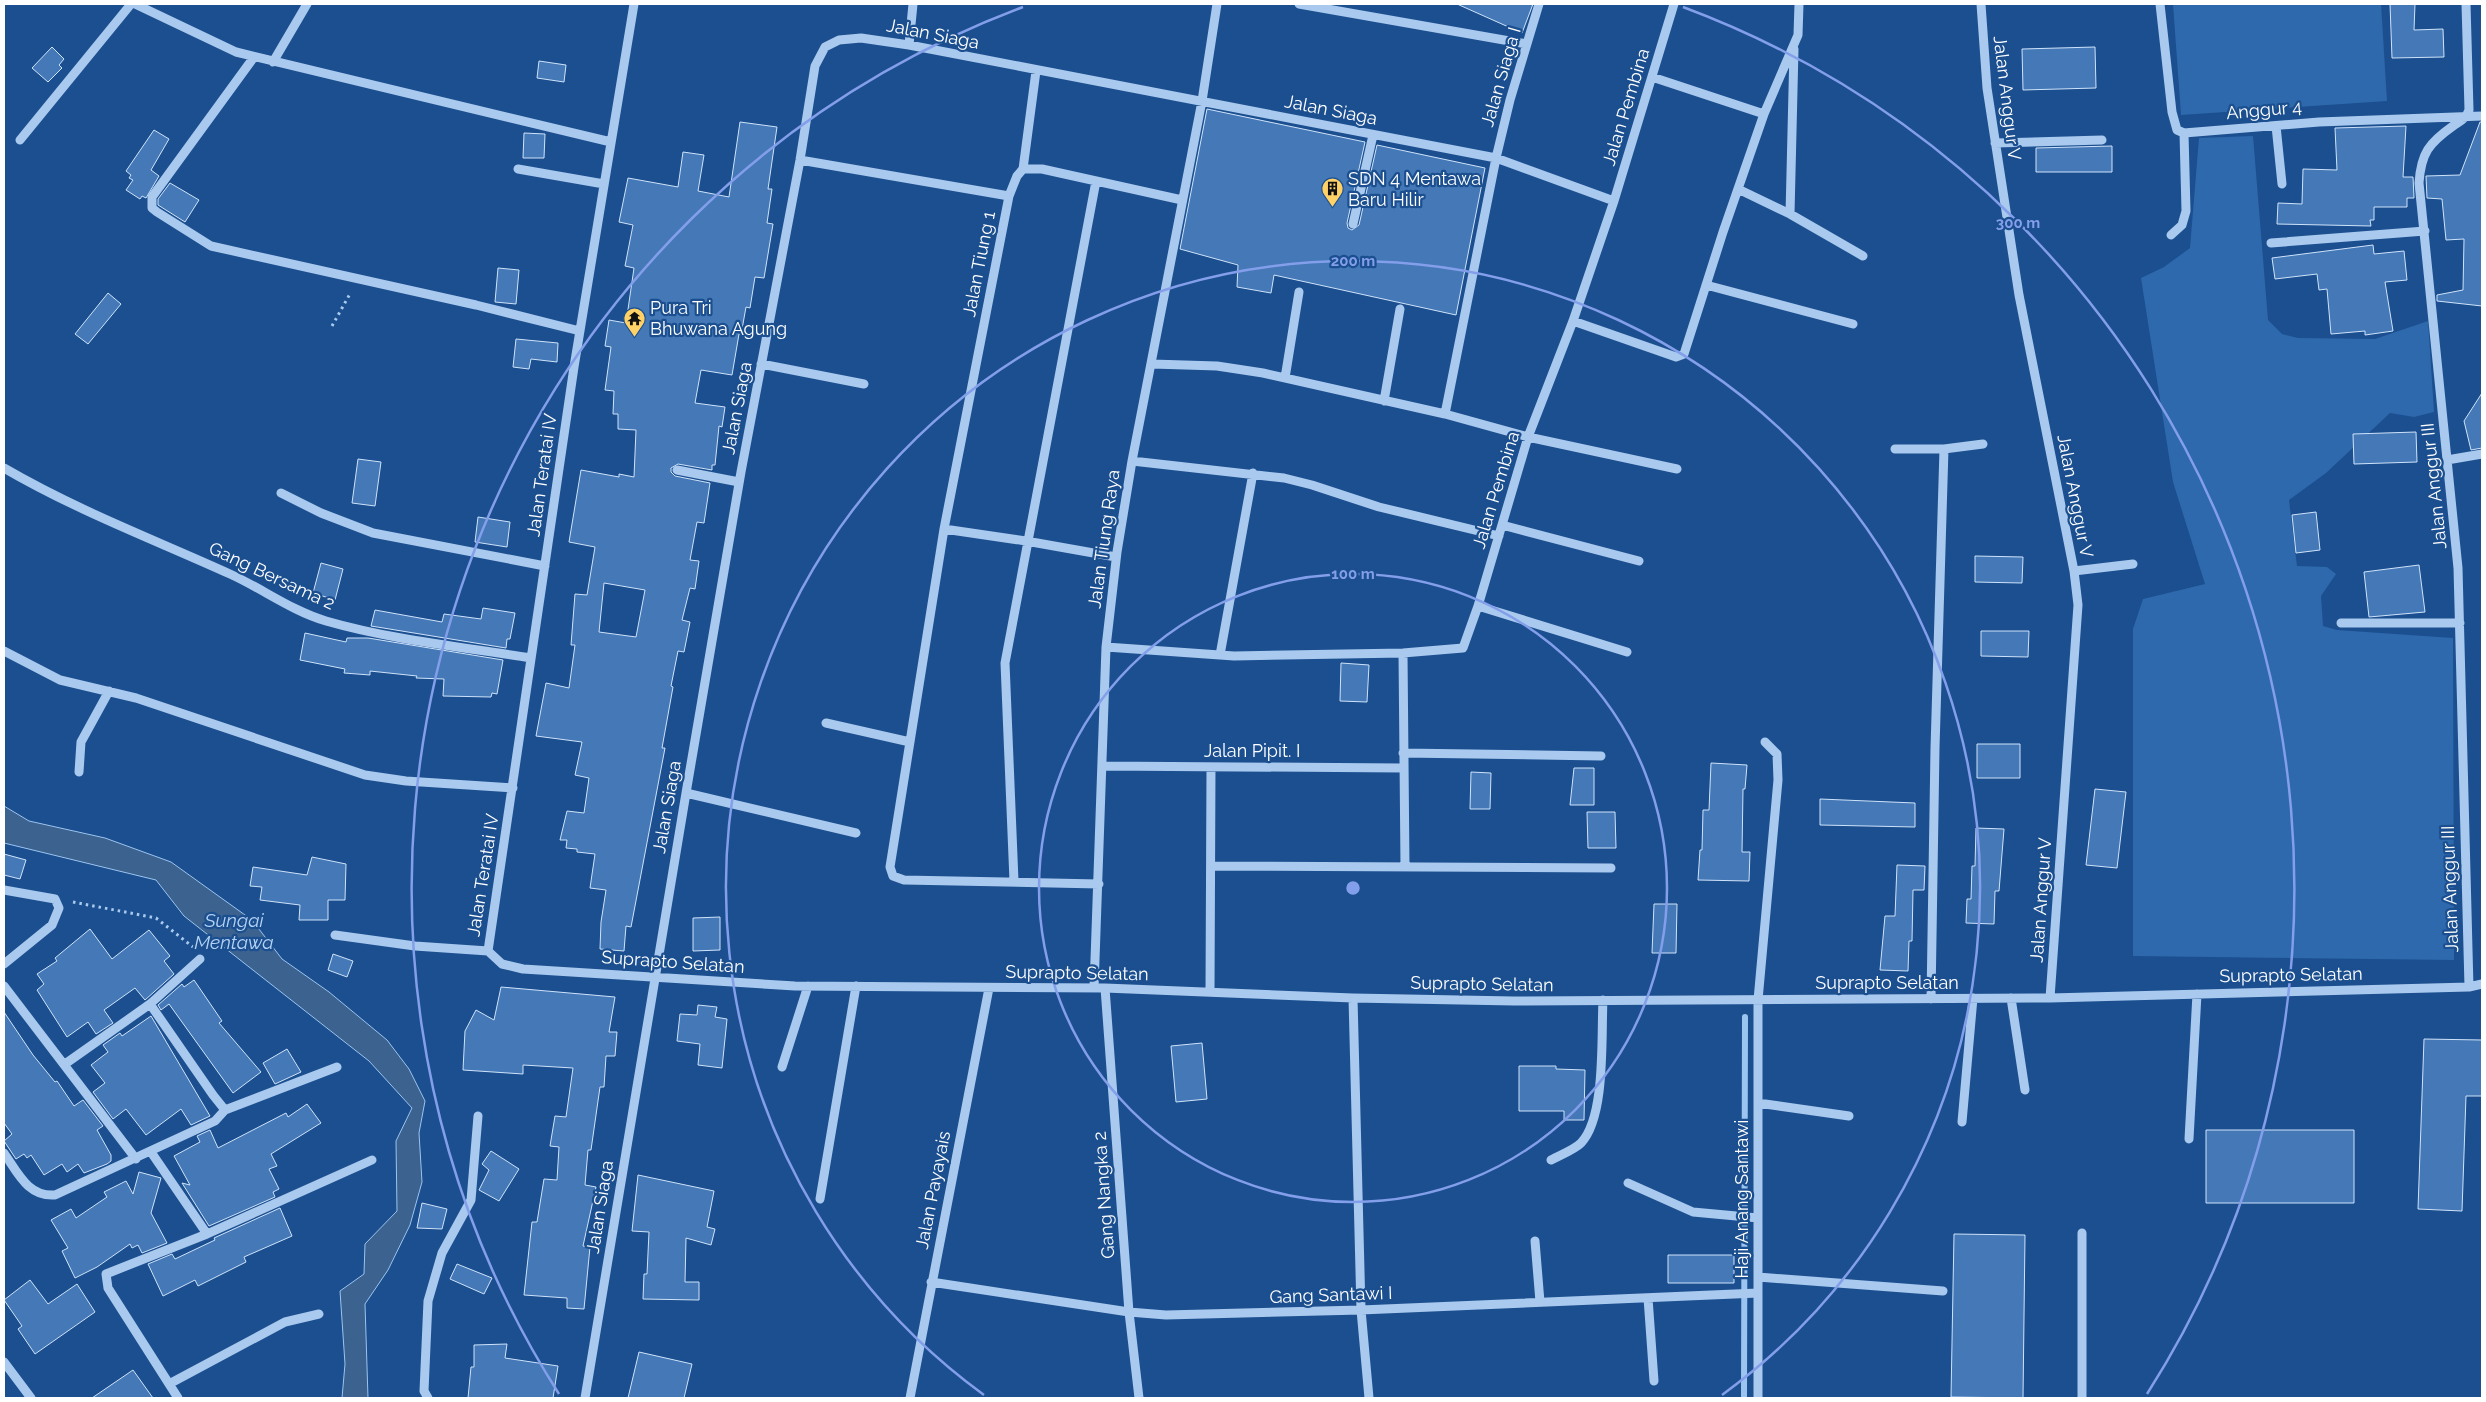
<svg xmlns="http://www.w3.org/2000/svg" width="2486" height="1402" viewBox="0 0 2486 1402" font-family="Raleway,sans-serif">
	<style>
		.green { fill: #2e69ad }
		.water { fill: #3c6290; stroke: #9cc4f0 }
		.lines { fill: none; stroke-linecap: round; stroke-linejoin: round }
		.stream { stroke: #9cc4f0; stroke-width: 6 }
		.building { fill: #4478b7; stroke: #cfe3fa; fill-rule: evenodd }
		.path { stroke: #a9c9ee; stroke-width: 3; stroke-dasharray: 2.5 4; stroke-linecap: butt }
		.minor { stroke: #a9c9ee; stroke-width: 9 }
		.ring { fill: none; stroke: #839eea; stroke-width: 2.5 }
		.labels { text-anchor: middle; stroke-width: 4.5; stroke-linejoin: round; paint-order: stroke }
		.street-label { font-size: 18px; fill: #fff; stroke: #1b4f8f }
		.poi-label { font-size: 18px; fill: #fff; stroke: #1b4f8f; text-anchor: start }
		.water-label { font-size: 19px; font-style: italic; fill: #b5d3f5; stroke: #1b4f8f }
		.centre { fill: #839eea; stroke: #1b4f8f; stroke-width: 2.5 }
		.ring-label { font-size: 15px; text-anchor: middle; font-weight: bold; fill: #839eea; stroke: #1b4f8f; stroke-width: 4.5; stroke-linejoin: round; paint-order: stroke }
	</style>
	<rect width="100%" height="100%" fill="#1b4f8f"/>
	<path class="green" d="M2173 4H2381L2387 101 2181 115Z
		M2253 136 2268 320 2282 334 2298 338 2375 339 2428 321 2434 412 2414 417 2390 413 2326 473 2289 500 2297 566 2327 567 2336 574 2321 596 2323 626 2337 630 2453 638 2454 960 2133 956V629L2143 599 2205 584 2173 482 2141 278 2164 267 2190 248 2199 138Z"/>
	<path class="water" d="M4 806 29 821 105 838 171 862 252 920 282 959 329 992 387 1040 409 1069 425 1101 419 1133 422 1182 410 1225 388 1270 365 1304 368 1398H342L345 1364 340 1291 364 1274 365 1244 397 1211 396 1141 412 1108 369 1061 184 916 156 880 4 843Z"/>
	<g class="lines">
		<path class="stream" d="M1744 1398 1745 1017"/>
	</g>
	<path class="building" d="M1457 4H1533L1522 33Z
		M2390 4H2415L2414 30 2443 29 2444 57 2392 58Z
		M52 47 64 59 59 65 62 68 48 82 32 68Z
		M2095 47 2096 88 2023 90 2022 49Z
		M539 61 566 65 564 82 537 78Z
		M1207 109 1365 142 1347 223 1348 228 1352 230 1359 225 1377 145 1485 168 1456 315 1274 275 1271 293 1237 287 1238 265 1180 249Z
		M740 122 777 127 768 189H772L767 223 773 224 764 278 755 277 750 308 746 307 741 335 739 334 732 375 701 370 695 403 725 407 722 427 719 426 715 465H712V470L678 464 671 468V472L675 476 710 483 704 523 697 522 690 560 699 561 695 589 690 588 682 620 690 622 684 652 678 651 671 686 673 687 662 748H665L631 927 626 926 624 951 600 949 601 922 606 890 590 888 595 854 577 852V849L566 848 567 840H560L567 811 584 813 589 778 575 775 582 742 536 736 546 683 569 688 575 645H571L575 594 587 595 595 547 569 542 581 470 619 477V474L634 477 636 430 618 429V414H613L614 391 605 390 611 347 605 346 609 320 626 323 634 268 625 266 633 225 619 222 628 178 678 187 683 152 704 155 698 191 729 197ZM604 583 645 590 636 637 599 632Z
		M2480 122H2482V306L2437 301V295L2463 290 2464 239 2446 240 2442 199 2427 198 2426 176 2460 175Z
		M2406 126 2403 177H2413L2414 198H2407V207H2374V220H2370L2371 226 2277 224 2278 203 2302 204 2303 169 2337 170 2335 128Z
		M154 130 169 139 151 170 159 176 146 198 142 196 140 199 126 190 133 180 129 178 131 175 126 171Z
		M524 133 545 134 544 158H523Z
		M2112 146V172H2036V148Z
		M170 183 199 200 185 222 158 205V199Z
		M2373 245 2374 254 2404 251 2407 280 2385 282 2393 331 2365 335V331L2331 334 2327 289 2319 290 2317 274 2275 279 2272 258Z
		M498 268 519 270 516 304 495 302Z
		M108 293 121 304 88 344 75 334Z
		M516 339 558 343 557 362 531 359 529 369 513 367Z
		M2482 393V448L2471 450 2464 421Z
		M2416 432 2417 462 2354 464 2353 434Z
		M358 459 381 462 375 506 352 503Z
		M2316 512 2320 550 2296 553 2292 515Z
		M478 517 510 522 507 547 475 542Z
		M1975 556 2023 557 2022 583 1975 582Z
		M321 563 343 569 335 600 313 593Z
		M2419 565 2425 612 2369 617 2364 572Z
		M483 608 515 613 510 639H507L506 648 371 626 375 610 442 622 444 614 481 619Z
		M1981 631H2029L2028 657 1981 656Z
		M305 633 346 642 347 638H368L503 660 497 694 492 693 491 697 443 696 444 679 416 678 417 676 370 671V675L344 673 345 669 300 660Z
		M1341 663 1369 665 1367 702 1340 701Z
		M1977 744H2020V778H1977Z
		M1711 763 1747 765 1745 789H1743L1742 852H1750L1749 881 1698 880 1700 850H1702L1703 810H1709Z
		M1574 768H1594V805H1570Z
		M1471 772 1491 773 1490 809H1470Z
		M2095 789 2126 792 2117 868 2086 865Z
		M1820 799 1915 803V827L1820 825Z
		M1587 812H1615L1616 848H1588Z
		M1976 828 2004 829 1999 891H1995L1994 924 1966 923 1967 899H1971L1972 866H1975Z
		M4 854 26 860 20 879 4 875Z
		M312 857 346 864 345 900H328V920H299L300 905 260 900 262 887 250 886 253 867 307 875Z
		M1897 865 1925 866 1924 890H1913L1912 941H1909L1908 971 1880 970 1885 916H1895Z
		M1654 904H1677L1676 953H1652Z
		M720 917V950L693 951V918Z
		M90 929 112 959 149 930 170 956 164 961 174 974 145 1000 135 988 104 1010 113 1023 96 1034 88 1022 67 1037 37 990 44 984 37 974 57 961 55 958Z
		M333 954 353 961 347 977 328 970Z
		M194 980 222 1021 219 1023 261 1072 233 1093 169 1004 161 1010 158 1005 182 984 184 987Z
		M501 987 615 997 609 1032H617L615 1056H606L604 1087H600L591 1150H588L585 1185 596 1187 583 1246 590 1247 584 1309 567 1308V1298L524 1295 532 1222H537L544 1179 557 1180 559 1147 550 1146 555 1116 566 1117 573 1068 523 1065V1074L463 1070 465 1031 476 1010 494 1020Z
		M698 1005 717 1007 715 1017 727 1019 722 1068 698 1065 700 1044 677 1041 680 1014 697 1015Z
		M4 1012 33 1055 55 1082 57 1081 74 1106 83 1100 103 1126 97 1130 111 1155V1161L107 1164 84 1173 78 1164 67 1172 62 1164 44 1175 31 1155 27 1158 24 1154 16 1159 4 1141 12 1134 4 1123Z
		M151 1016 210 1116 191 1125 181 1109 146 1135 126 1109 113 1119 93 1092 105 1083 91 1065 108 1052 103 1045 120 1033 122 1036Z
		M2424 1039 2482 1040V1096H2466L2462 1211 2418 1209Z
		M1202 1043 1207 1099 1176 1102 1171 1046Z
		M287 1049 301 1072 275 1084 263 1063Z
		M1519 1066H1556V1069L1585 1070 1584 1120H1564V1111H1519Z
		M307 1104 321 1123 271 1154 277 1166 269 1169 279 1189 273 1192 275 1197 209 1226 182 1183 190 1185 174 1156 200 1142 197 1136 210 1130 218 1148 286 1113 288 1117Z
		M2206 1130H2354V1203H2206Z
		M491 1151 519 1169 499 1201 479 1190 489 1170 482 1164Z
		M139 1172 161 1178 151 1213 167 1243 142 1253 138 1245 132 1248 130 1244 97 1267 75 1278 62 1251 68 1248 51 1220 71 1209 76 1218 107 1197 104 1192 126 1181 133 1194Z
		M638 1175 714 1191 707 1227 715 1229 711 1245 686 1238 685 1282H699V1300L643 1299 644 1274H647L649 1232 632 1231Z
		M422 1203 447 1209 442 1229 417 1228Z
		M280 1208 292 1236 244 1257 246 1262 198 1286 195 1280 163 1296 148 1264 172 1254 175 1259 215 1240 214 1238Z
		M1954 1234 2025 1235 2023 1398 1951 1397Z
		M1668 1255H1734V1283H1668Z
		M457 1264 492 1278 484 1294 450 1279Z
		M30 1280 48 1304 77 1284 95 1312 35 1354 18 1329 22 1326 4 1300Z
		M507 1344 505 1358 558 1366 553 1398H468L471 1367H474V1345Z
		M639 1352 692 1364 684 1398H628Z
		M133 1370 153 1398H92Z"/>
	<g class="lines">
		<path class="path" d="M332 326 351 292
			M73 902 156 918 193 947"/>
		<path class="minor" d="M135 4 236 52 611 142
			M1299 4 1527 44
			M1981 4 1987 88 2019 295 2074 571 2078 605 2050 998
			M2160 4 2172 112 2177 130 2184 133 2319 122 2482 116
			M2466 4 2469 110C2466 119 2460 121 2453 126 2429 143 2421 153 2419 183L2458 568 2469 987
			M909 45 913 4
			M254 57 152 197V208L157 212 211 246 476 305 580 331
			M273 62 307 4
			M1652 77 1764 114
			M2276 126 2282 184
			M20 140 131 4
			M1995 143 2102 140
			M800 160 1009 196
			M518 169 604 184
			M1023 169 1036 71
			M1738 189 1790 214 1863 256
			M1790 214 1794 49
			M1353 224 1373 135
			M2171 235 2182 225 2186 211 2184 133
			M2271 243 2425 231
			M1706 285 1853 324
			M1573 321 1676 357 1684 354 1723 232 1764 114 1798 35 1799 4
			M761 364 864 384
			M1152 364 1217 366 1263 373 1445 414 1528 437 1677 469
			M1285 378 1299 292
			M1384 401 1400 309
			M1445 414 1496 158 1510 100 1539 4
			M1895 449H1944L1983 444
			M2447 460 2482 454
			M1132 461 1284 478 1312 485 1379 507 1499 536
			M4 468C78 511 153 539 230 574 263 589 292 611 326 621 392 640 463 647 531 658
			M677 470 739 482
			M281 493 321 513 373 533 545 566
			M1502 525 1639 561
			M944 529 1026 541 1116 557
			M2074 571 2133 564
			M1478 606 1627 652
			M2341 623H2460
			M1106 647 1234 656 1403 653 1463 648 1478 606 1528 437 1573 321 1614 201 1674 4
			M4 651 60 680 136 698 365 775 406 781 513 788
			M1403 653 1405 867
			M1220 655 1253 473
			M826 723 910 742
			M1403 753 1601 756
			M1102 766 1403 768
			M79 772 81 742 109 691
			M686 793 856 833
			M1211 866 1611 868
			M1014 881 1005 663 1096 181
			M1099 884 904 880 893 876 890 867 944 529 1009 196 1017 176 1023 169H1042L1182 200
			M4 890 55 899 59 908 52 925 4 964
			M335 935 415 946 488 951
			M488 951 502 964 523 969 795 986 1105 988 1353 998 1514 1001 2050 998 2469 987 2482 984
			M488 951 574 367 634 4
			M4 986 136 1159
			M1094 988 1106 647 1117 552 1132 461 1202 101 1217 4
			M1105 988 1129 1312 1139 1398
			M1210 991 1211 767
			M1353 998 1361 1310 1369 1398
			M2011 998 2025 1090
			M1931 999 1935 748 1944 449
			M150 1004 213 1095 225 1110
			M65 1064 150 1004 200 959
			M782 1067 808 986
			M1758 1103 1849 1116
			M1962 1122 1973 998
			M2189 1139 2197 994
			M151 1152 207 1234
			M4 1153C18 1173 28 1197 55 1195L215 1121 225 1110 337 1067
			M1551 1160C1560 1155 1574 1150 1581 1143 1606 1117 1601 1037 1603 1000
			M1628 1183 1693 1212 1758 1218
			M820 1199 856 986
			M2082 1233V1398
			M1535 1241 1540 1302
			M1758 1277 1943 1291
			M931 1282 1129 1312 1166 1315 1361 1310 1758 1293
			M1648 1298 1654 1381
			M4 1362 31 1398
			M169 1384 285 1322 319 1314
			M178 1398 108 1288 106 1274 207 1234 372 1160
			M428 1398 424 1391 428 1301 442 1253 471 1200 478 1116
			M585 1398 686 793 741 472 800 160 815 66 825 47 839 40 861 38 909 45 1496 158 1614 201
			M910 1398 989 988
			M1758 1398V1000L1778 780 1777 754 1765 742"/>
	</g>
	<g class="ring">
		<circle cx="1353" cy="888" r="314"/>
		<path d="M984 1395A627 627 0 1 1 1722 1395"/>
		<path d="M559 1394A941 941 0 0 1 1023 7M1683 7A941 941 0 0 1 2147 1394"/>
	</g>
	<defs>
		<symbol id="building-pin" viewBox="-11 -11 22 30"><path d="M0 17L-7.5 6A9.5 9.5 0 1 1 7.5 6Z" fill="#ffd166" stroke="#1b4f8f"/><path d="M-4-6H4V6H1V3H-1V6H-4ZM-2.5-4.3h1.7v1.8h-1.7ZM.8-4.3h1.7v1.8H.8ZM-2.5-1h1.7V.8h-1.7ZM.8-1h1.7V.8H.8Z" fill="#111"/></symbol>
		<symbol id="temple-pin" viewBox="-11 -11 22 30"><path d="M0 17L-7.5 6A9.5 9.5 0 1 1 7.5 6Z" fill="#ffd166" stroke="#1b4f8f"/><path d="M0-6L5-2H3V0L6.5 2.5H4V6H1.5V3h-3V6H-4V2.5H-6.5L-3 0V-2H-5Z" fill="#111"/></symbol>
	</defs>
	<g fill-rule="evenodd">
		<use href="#building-pin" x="1320" y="176" width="25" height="34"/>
		<use href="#temple-pin" x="622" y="306" width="25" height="34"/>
	</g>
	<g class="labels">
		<g class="street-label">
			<text transform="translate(933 34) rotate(11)" y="6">Jalan Siaga</text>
			<text transform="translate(1501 77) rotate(-74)" y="6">Jalan Siaga I</text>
			<text transform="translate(2007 98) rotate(83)" y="6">Jalan Anggur V</text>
			<text transform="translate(1626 107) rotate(-73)" y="6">Jalan Pembina</text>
			<text transform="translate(1331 110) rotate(11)" y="6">Jalan Siaga</text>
			<text transform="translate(2264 110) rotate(-5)" y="6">Anggur 4</text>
			<text transform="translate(979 264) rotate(-79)" y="6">Jalan Tiung 1</text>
			<text transform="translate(737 408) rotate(-79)" y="6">Jalan Siaga</text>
			<text transform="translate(542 475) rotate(-82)" y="6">Jalan Teratai IV</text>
			<text transform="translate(2434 486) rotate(-96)" y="6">Jalan Anggur III</text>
			<text transform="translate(1496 490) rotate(-73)" y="6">Jalan Pembina</text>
			<text transform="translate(2075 496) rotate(79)" y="6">Jalan Anggur V</text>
			<text transform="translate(1104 539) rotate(-82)" y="6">Jalan Tiung Raya</text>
			<text transform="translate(272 576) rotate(25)" y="6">Gang Bersama 2</text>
			<text x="1252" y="757">Jalan Pipit. I</text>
			<text transform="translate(667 807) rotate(-80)" y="6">Jalan Siaga</text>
			<text transform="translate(483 875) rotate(-81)" y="6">Jalan Teratai IV</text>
			<text transform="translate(2450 889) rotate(-92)" y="6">Jalan Anggur III</text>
			<text transform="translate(2041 900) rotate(-86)" y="6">Jalan Anggur V</text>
			<text transform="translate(673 962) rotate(4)" y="6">Suprapto Selatan</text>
			<text transform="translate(1077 973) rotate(1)" y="6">Suprapto Selatan</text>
			<text transform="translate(2291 975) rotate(-1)" y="6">Suprapto Selatan</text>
			<text x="1887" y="989">Suprapto Selatan</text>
			<text transform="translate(1482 984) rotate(1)" y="6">Suprapto Selatan</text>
			<text transform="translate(933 1190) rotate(-79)" y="6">Jalan Payayais</text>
			<text transform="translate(1104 1195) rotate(-94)" y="6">Gang Nangka 2</text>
			<text transform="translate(1742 1199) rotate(-90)" y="6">Haji Anang Santawi</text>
			<text transform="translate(600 1207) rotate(-81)" y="6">Jalan Siaga</text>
			<text transform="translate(1331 1295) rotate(-2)" y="6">Gang Santawi I</text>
		</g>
		<g class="poi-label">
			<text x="1348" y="185">SDN 4 Mentawa<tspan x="1348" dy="21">Baru Hilir</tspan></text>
			<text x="650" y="314">Pura Tri<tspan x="650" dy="21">Bhuwana Agung</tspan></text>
		</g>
		<g class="water-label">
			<text x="234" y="927">Sungai<tspan x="234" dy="22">Mentawa</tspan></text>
		</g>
	</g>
	<circle cx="1353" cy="888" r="8" class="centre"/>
	<g class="ring-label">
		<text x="2018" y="228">300 m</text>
		<text x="1353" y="266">200 m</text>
		<text x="1353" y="579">100 m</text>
	</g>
	<rect width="2486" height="1402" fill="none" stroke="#ffffff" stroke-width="10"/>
</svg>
